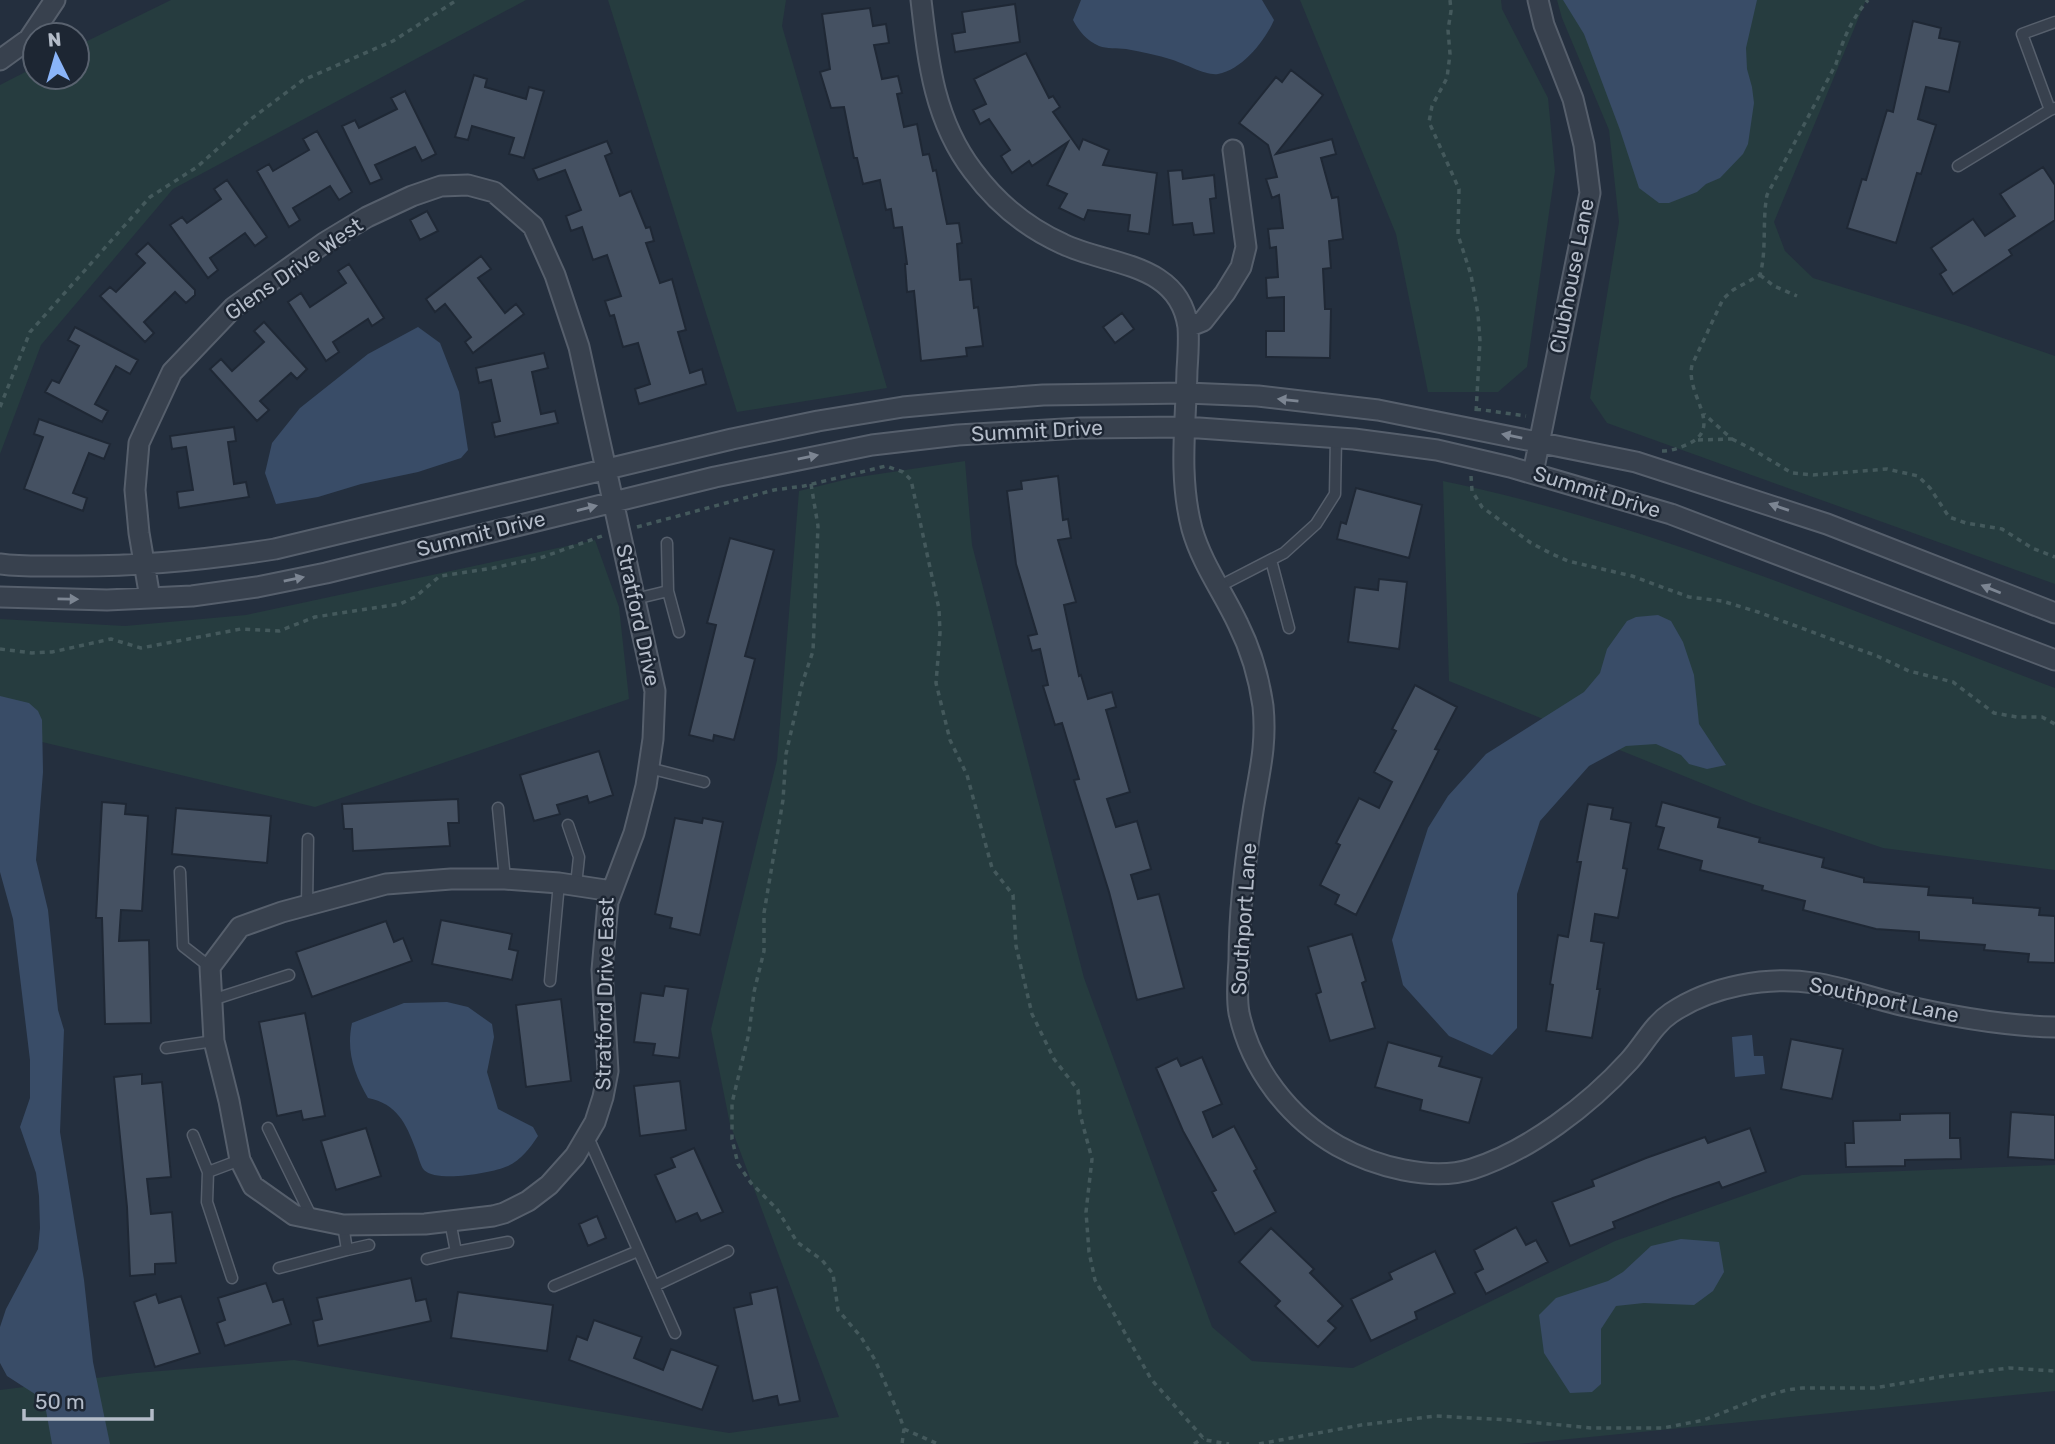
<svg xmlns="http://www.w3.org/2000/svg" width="2055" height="1444" viewBox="0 0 2055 1444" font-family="Rubik,sans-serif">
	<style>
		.green { fill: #263c3f }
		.water { fill: #394c67 }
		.building { fill: #455162; stroke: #1f2835; stroke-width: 2 }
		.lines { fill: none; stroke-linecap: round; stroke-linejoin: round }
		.service-casing { stroke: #565f6c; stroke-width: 13 }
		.minor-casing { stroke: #565f6c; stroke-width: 23 }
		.path { stroke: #44595c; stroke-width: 3.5; stroke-dasharray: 5 5; stroke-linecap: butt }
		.service { stroke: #38414e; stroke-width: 10 }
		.minor { stroke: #38414e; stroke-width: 19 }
		.oneway { fill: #7c8592 }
		.labels { text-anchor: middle; stroke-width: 5; stroke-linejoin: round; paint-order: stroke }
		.street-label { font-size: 21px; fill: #b4bcc9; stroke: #1d2633 }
	</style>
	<rect width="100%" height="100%" fill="#242f3e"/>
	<path class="green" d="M171 0H526L173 189 41 345 0 454V85L35 67V77H77V46Z
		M608 0H786L782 26 887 388 737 412Z
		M1300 0H1501L1502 9 1548 98 1555 171 1527 367 1498 392H1428L1396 234Z
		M1557 0H1866L1774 222 1785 251 1813 278 1965 325 2055 356V584L1607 423 1590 398 1619 222 1609 130 1562 18Z
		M965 461 972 545 1084 978 1212 1327 1252 1361 1353 1368 1615 1241 1802 1175 2055 1165V1391L1518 1444H0V1390L136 1373 294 1360 729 1433 839 1417 730 1124 711 1029 777 760 799 491 852 478Z
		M1443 481C1654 525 1854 612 2055 688V870L1883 848 1753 804 1449 681Z
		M595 540 619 607 629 699 315 807 0 732V619L125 626 246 615Z"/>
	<path class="water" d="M1081 0H1262L1274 20C1265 41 1242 70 1218 74 1207 76 1185 64 1173 60 1157 55 1142 52 1126 49 1117 48 1107 49 1099 46 1087 41 1078 30 1073 20Z
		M1563 0H1757L1746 48 1747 69 1752 87 1754 103 1748 144 1743 154 1720 178 1706 184 1697 192 1669 203H1659L1639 188 1620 130 1584 34Z
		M418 327 440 343 459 392 468 450 461 458 418 472 361 484 318 497 276 504 265 473 272 443 300 408 368 354Z
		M1658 615 1671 621 1683 642 1694 675 1699 724 1726 765 1707 769 1689 764 1681 755 1656 744 1626 746 1589 766 1540 821 1517 894V1028L1492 1055 1449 1036 1403 985 1392 940 1428 828 1448 796 1486 754 1584 692 1600 673 1607 649 1627 621 1636 617Z
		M0 696 29 703 38 711 42 720 43 772 36 860 48 910 58 1010 64 1030 60 1132 84 1280 93 1362 110 1444H52L45 1405 38 1396 7 1376 0 1363V1327L6 1309 38 1249 40 1228 39 1196 36 1173 20 1127 30 1098V1060L13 919 0 872Z
		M447 1002 468 1007 492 1024 494 1037 487 1072 498 1109 533 1127 538 1136C530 1148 521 1160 508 1166 492 1173 437 1183 424 1170 420 1165 418 1155 416 1150 406 1123 397 1104 368 1098 354 1073 346 1051 352 1023L404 1003Z
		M1752 1035 1754 1056H1763L1765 1074 1735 1077 1732 1037Z
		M1681 1239 1719 1242 1724 1272 1713 1291 1694 1305 1644 1303 1616 1306 1601 1329V1384L1592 1392 1570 1393 1544 1353 1539 1315 1556 1298 1608 1281 1623 1272 1651 1246Z"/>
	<path class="building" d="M1015 4 1020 42 955 52 952 34 965 32 962 12Z
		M870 8 873 26 886 24 889 43 874 45 882 79 898 76 902 93 897 94 904 127 917 124 923 155 929 154 933 171 936 170 947 224 959 223 962 243 957 244 960 280 971 279 974 308 978 307 983 346 966 348 967 356 921 361 914 291 907 292 905 264H907L902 227 894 228 891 209 886 210 880 180 863 184 857 158H854L844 107 831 108 820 72 830 69 822 14Z
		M1913 21 1941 28 1939 38 1960 42 1949 92 1926 87 1918 119 1936 125 1921 174 1917 173 1896 243 1847 228 1862 179 1866 180 1887 110 1893 112Z
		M1026 53 1049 98 1053 96 1060 107 1053 112 1079 149 1083 139 1109 150 1103 165 1157 173 1149 234 1128 231 1130 215 1088 210 1084 220 1059 208 1067 194 1047 185 1068 142 1032 166 1029 161 1012 173 1001 156 1010 150 989 119 980 124 973 110 986 104 974 79Z
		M1291 70 1323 95 1276 154 1332 139 1336 154 1321 158 1332 198 1338 197 1343 239 1329 241 1331 268 1323 269 1325 309H1331L1330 358 1266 357V331H1284V297L1267 298 1266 278 1278 277 1276 247 1270 248 1268 229 1283 228 1279 195 1272 198 1266 179 1277 177 1268 145 1239 123 1276 77 1282 82Z
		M474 75 487 79 485 87 526 99 529 87 544 91 524 158 509 154 514 138 472 126 468 140 455 137Z
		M405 91 436 154 422 161 415 147 375 165 382 179 370 184 342 126 355 120 359 128 397 109 391 98Z
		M317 131 352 192 339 200 330 186 293 208 300 220 289 227 257 171 269 164 273 171 309 150 303 139Z
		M607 141 612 153 605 156 620 196 631 191 646 228 650 227 654 241 646 243 660 283 672 279 686 330 678 332 690 373 702 369 706 384 639 404 635 389 650 384 638 343 623 347 614 315 610 316 605 301 621 296 607 255 593 260 582 227 571 231 566 216 581 210 565 170 538 180 533 169Z
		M2043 167 2055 185V220L2009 250 2012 255 1953 294 1940 274 1946 270 1931 248 1973 219 1985 236 2015 216 2000 194Z
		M1182 170 1183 179 1214 175 1216 198 1210 199 1214 233 1194 235 1192 223 1173 225 1168 171Z
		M227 180 267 237 255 246 245 233 210 258 218 270 208 278 170 225 182 217 187 223 221 199 214 189Z
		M427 211 438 231 420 240 410 220Z
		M148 243 195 290V295L186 303 175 292 144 322 154 333 145 342 100 296 110 287 116 292 145 263 136 254Z
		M481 256 491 269 478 278 505 313 516 304 524 314 473 353 465 342 471 337 445 304 435 312 426 299Z
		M349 264 384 318 372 326 368 319 333 342 339 352 326 361 288 302 301 293 310 307 346 283 338 271Z
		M1122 313 1134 329 1115 343 1103 327Z
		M264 322 307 369 297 379 291 373 260 401 269 410 257 421 210 369 221 359 232 371 264 342 254 331Z
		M75 327 138 360 130 374 116 366 95 404 108 411 102 422 45 392 52 380 59 383 79 346 68 340Z
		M544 353 548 368 532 372 541 414 555 411 558 423 495 437 492 423 500 421 491 380 479 383 476 368Z
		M39 419 110 444 104 459 89 453 73 493 87 498 83 511 24 489 43 437 34 434Z
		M234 427 236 441 228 442 234 484 246 482 249 497 179 508 177 492 193 490 186 447 172 449 170 436Z
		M1058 476 1063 520 1068 519 1071 538 1058 540 1076 602 1064 605 1079 676 1081 675 1088 699 1112 692 1116 707 1106 710 1130 792 1107 799 1116 827 1137 821 1151 869 1131 875 1138 899 1159 894 1184 988 1137 1000 1109 892 1074 780 1079 779 1062 723 1055 725 1043 686 1048 685 1040 649 1032 651 1028 636 1037 634 1016 564 1007 491 1022 489 1021 481Z
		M1356 488 1422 505 1409 558 1337 539 1341 522 1346 524Z
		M730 538 774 550 745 656 755 659 734 740 714 735 713 741 689 735 716 625 707 623Z
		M1379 579 1407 582 1399 649 1348 642 1355 587 1378 590Z
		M1415 685 1457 707 1435 749 1439 750 1356 915 1335 904 1339 895 1320 885 1340 845 1336 843 1359 798 1379 808 1392 782 1374 772 1396 731 1392 729Z
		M599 751 613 795 589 803 587 796 557 805 560 814 534 821 520 775Z
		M458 799 459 823H448L450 846 353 851 352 829H344L342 804Z
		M102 802 126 804 125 814 148 816 142 911 121 910 119 941 149 940 151 1023 105 1024 102 918H96Z
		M1662 802 1720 818 1718 827 1760 838 1759 842 1824 858 1822 867 1864 878V882L1929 887 1928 895 1973 898V903L2040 908 2039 915 2055 916V963L2028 962 2029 954 1984 950 1985 945 1919 940V932L1876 929 1803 910 1805 901 1762 890 1763 886 1700 870 1702 861 1658 849 1664 828 1656 826Z
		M1588 804 1613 808 1611 819 1631 823 1623 868 1627 869 1618 918 1595 914 1591 941 1604 943 1597 989H1600L1592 1038 1546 1031 1553 985 1550 984 1558 935 1568 937 1581 862H1577Z
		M176 808 271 816 267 863 172 854Z
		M675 818 702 823 703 818 723 822 700 935 670 928 672 918 655 914Z
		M441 920 512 934 509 949 518 951 512 980 432 964Z
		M386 921 394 942 403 938 412 961 312 997 296 952Z
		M1352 934 1366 981 1362 983 1375 1028 1330 1041 1316 994 1321 992 1308 947Z
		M665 986 688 989 679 1058 653 1055 655 1044 634 1042 641 993 663 996Z
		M561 999 571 1081 526 1087 516 1005Z
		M305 1013 325 1116 303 1120 301 1111 277 1116 259 1022Z
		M1791 1039 1843 1049 1832 1099 1781 1089Z
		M1388 1042 1442 1057 1439 1066 1482 1078 1469 1123 1420 1110 1422 1100 1375 1087Z
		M1202 1057 1222 1104 1203 1112 1213 1137 1234 1126 1257 1169 1254 1171 1276 1212 1235 1234 1212 1192 1216 1190 1183 1131 1156 1068 1177 1058 1181 1066Z
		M142 1074V1084L162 1082 171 1177 147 1179 151 1214 172 1212 176 1263 155 1264V1274L130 1276 127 1207 114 1077Z
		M680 1081 686 1130 640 1136 634 1086Z
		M2011 1112 2055 1115V1160L2008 1157Z
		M1950 1113V1138H1960L1961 1159 1905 1160V1166L1846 1167 1845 1143H1854L1853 1121 1900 1120V1114Z
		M366 1128 381 1176 336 1190 321 1141Z
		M1750 1128 1766 1172 1722 1188 1719 1182 1673 1198 1613 1222 1615 1228 1570 1246 1552 1202 1594 1186 1592 1180 1646 1158 1705 1137 1708 1143Z
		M694 1148 723 1212 701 1221 697 1213 676 1222 655 1175 675 1167 671 1158Z
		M597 1216 606 1238 588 1246 579 1224Z
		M1516 1227 1526 1245 1536 1240 1548 1262 1486 1294 1475 1273 1483 1269 1474 1250Z
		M1271 1228 1314 1269 1310 1273 1343 1306 1328 1321 1336 1328 1318 1347 1275 1306 1280 1301 1239 1262Z
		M1435 1251 1455 1293 1415 1312 1417 1319 1371 1341 1351 1299 1392 1279 1389 1273Z
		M411 1278 416 1301 426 1299 431 1321 318 1346 313 1321 322 1319 317 1298Z
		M266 1283 273 1302 283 1299 291 1324 225 1346 217 1323 225 1320 218 1298Z
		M777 1287 800 1401 779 1405 777 1396 753 1401 734 1308 752 1304 750 1293Z
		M458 1292 553 1305 547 1351 451 1338Z
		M156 1294 159 1303 181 1296 200 1353 155 1367 134 1302Z
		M594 1320 642 1337 634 1358 663 1370 671 1349 718 1366 702 1410 569 1360 577 1336 587 1340Z"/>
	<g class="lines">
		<defs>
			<path id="service" d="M2055 22 2022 34 2050 110 2055 108
				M1958 166 2050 110
				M1271 560 1289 628
				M1218 587 1284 553 1316 524 1335 494 1336 438
				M668 591 679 632
				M635 599 668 591 667 543
				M649 768 704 782
				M498 808 505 879
				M568 825 579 857 576 885
				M180 872 183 946 210 967
				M307 905 308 839
				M550 981 559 883
				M212 1000 289 975
				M166 1048 214 1041
				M268 1128 312 1218
				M193 1135 208 1172 240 1160
				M588 1137 675 1333
				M208 1172 207 1202 232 1278
				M450 1221 456 1252 508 1242
				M347 1250 369 1245
				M427 1259 456 1252
				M279 1268 347 1250 343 1225
				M554 1286 638 1251
				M654 1286 728 1251"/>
			<path id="minor" d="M921 0C928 61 934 120 973 171 996 202 1027 228 1063 244 1109 266 1179 262 1188 327 1189 341 1188 356 1187 370 1186 423 1178 476 1192 529 1202 564 1223 592 1238 624 1251 650 1259 678 1263 706 1267 746 1259 773 1253 811 1245 861 1239 910 1239 960 1238 977 1236 996 1239 1013 1251 1069 1289 1118 1338 1146 1374 1166 1431 1182 1472 1169 1529 1151 1589 1105 1629 1061 1643 1046 1653 1025 1671 1013 1711 986 1767 976 1814 983 1842 987 1869 997 1897 1004 1948 1016 2002 1026 2055 1027
				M0 60 29 39 55 0
				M1188 327 1203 321 1225 293 1241 267 1246 247 1233 150
				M1533 473 1590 193 1584 145 1573 99 1544 25 1538 0
				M0 564C21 567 43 566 65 566 135 567 205 560 275 549L732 439 818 421 903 407 967 401 1043 395 1187 393 1258 396 1378 410 1636 462 1827 524 2055 613
				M0 597 107 600 192 596 257 587 326 573 715 477 872 445 958 435 1081 428 1185 427 1354 439 1437 450 1510 467 1671 514 2055 660
				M150 598 139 533 135 490 139 443 172 372 234 307 324 243 367 217 412 196 441 186 468 185 494 192 533 226 555 275 579 347 655 691 653 739 646 786 634 833 608 902 602 970 608 1071 603 1097 595 1122 575 1156 549 1185 528 1201 504 1213 493 1216 425 1224 343 1225 294 1215 253 1186 240 1160 229 1101 214 1041 210 967 240 927 282 912 386 884 451 879H505L559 883 612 891"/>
		</defs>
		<use href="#service" class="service-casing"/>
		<use href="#minor" class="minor-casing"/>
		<path class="path" d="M1450 0 1451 11 1448 30 1450 54 1447 78 1432 106 1429 122 1459 189 1458 235 1471 275 1478 314 1480 341 1476 413
			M1760 275 1774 286 1797 296
			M0 407 30 332 150 197 197 167 251 119 303 80 393 41 457 0
			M1476 409 1526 416
			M1732 439 1750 448 1792 473 1813 475 1887 469 1918 476 1930 488 1949 517 1966 523 2002 529 2032 548 2055 557
			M1698 440 1732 439 1704 414
			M1662 451C1671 451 1680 448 1688 444 1725 427 1685 395 1692 365L1723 299 1733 290 1760 275C1767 249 1762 221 1767 195L1836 64C1843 39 1851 20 1868 0
			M1471 476 1472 491 1482 507 1531 543 1552 554 1568 561 1632 576 1689 597 1722 601 1758 612 1877 656 1909 671 1953 682 1994 713 2017 717H2042L2055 724
			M811 484 818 526 813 651 802 684 786 754 783 800 764 913V951L754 992 749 1033 732 1103V1139L738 1164 751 1183 777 1209 797 1242 822 1260 833 1274 838 1310 861 1337 875 1360 900 1417 904 1429 902 1444
			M637 527 774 490 804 486 886 466 903 472 911 480 939 609 940 633 936 683 950 740 967 775 992 868 1013 895 1016 946 1032 1014 1054 1059 1078 1090 1080 1114 1092 1159 1086 1212 1089 1252 1095 1280 1151 1379 1205 1440 1229 1444
			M0 649 32 653 52 652 111 639 141 648 241 629 279 631 315 617 400 604 415 597 440 576 493 568 543 557 602 536
			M904 1429 938 1444
			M1194 1444 1203 1438
			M1259 1444 1361 1425 1436 1416 1509 1420 1591 1428H1663L1704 1420 1762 1397 1787 1390 1802 1388H1874L1945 1376 2009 1368 2055 1371"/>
		<use href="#service" class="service"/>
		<use href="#minor" class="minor"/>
	</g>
	<defs><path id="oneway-solid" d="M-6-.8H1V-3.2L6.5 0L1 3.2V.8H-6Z" transform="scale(1.75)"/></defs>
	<g class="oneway">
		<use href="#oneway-solid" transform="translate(1288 400) rotate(-174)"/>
		<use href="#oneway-solid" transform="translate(1512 436) rotate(-168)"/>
		<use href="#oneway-solid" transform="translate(808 457) rotate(-11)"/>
		<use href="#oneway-solid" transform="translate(1779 507) rotate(-161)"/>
		<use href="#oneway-solid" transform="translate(587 508) rotate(-14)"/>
		<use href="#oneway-solid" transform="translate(294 579) rotate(-12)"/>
		<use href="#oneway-solid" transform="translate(1991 589) rotate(-158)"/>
		<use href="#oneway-solid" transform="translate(68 599) rotate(1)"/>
	</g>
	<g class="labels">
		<g class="street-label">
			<text transform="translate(294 269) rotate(-35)" y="7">Glens Drive West</text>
			<text transform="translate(1572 276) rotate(-79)" y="7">Clubhouse Lane</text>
			<text transform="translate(1037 431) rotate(-3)" y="7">Summit Drive</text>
			<text transform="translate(1597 492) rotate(17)" y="7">Summit Drive</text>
			<text transform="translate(481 534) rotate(-14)" y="7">Summit Drive</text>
			<text transform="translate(638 615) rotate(78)" y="7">Stratford Drive</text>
			<text transform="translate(1244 919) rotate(-86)" y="7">Southport Lane</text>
			<text transform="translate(605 994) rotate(-89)" y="7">Stratford Drive East</text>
			<text transform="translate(1884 1000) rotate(12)" y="7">Southport Lane</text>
		</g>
	</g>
	<g transform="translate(56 56) rotate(355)"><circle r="33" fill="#1d2633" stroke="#59626f" stroke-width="2"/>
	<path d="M0-5L12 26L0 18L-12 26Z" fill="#8ab4f8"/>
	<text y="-10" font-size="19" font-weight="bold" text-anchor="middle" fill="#b4bcc9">N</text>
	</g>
	<path d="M24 1409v10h128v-10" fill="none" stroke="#b4bcc9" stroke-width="3.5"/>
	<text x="35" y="1409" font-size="21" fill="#b4bcc9" stroke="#1d2633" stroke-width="5" paint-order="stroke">50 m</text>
</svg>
